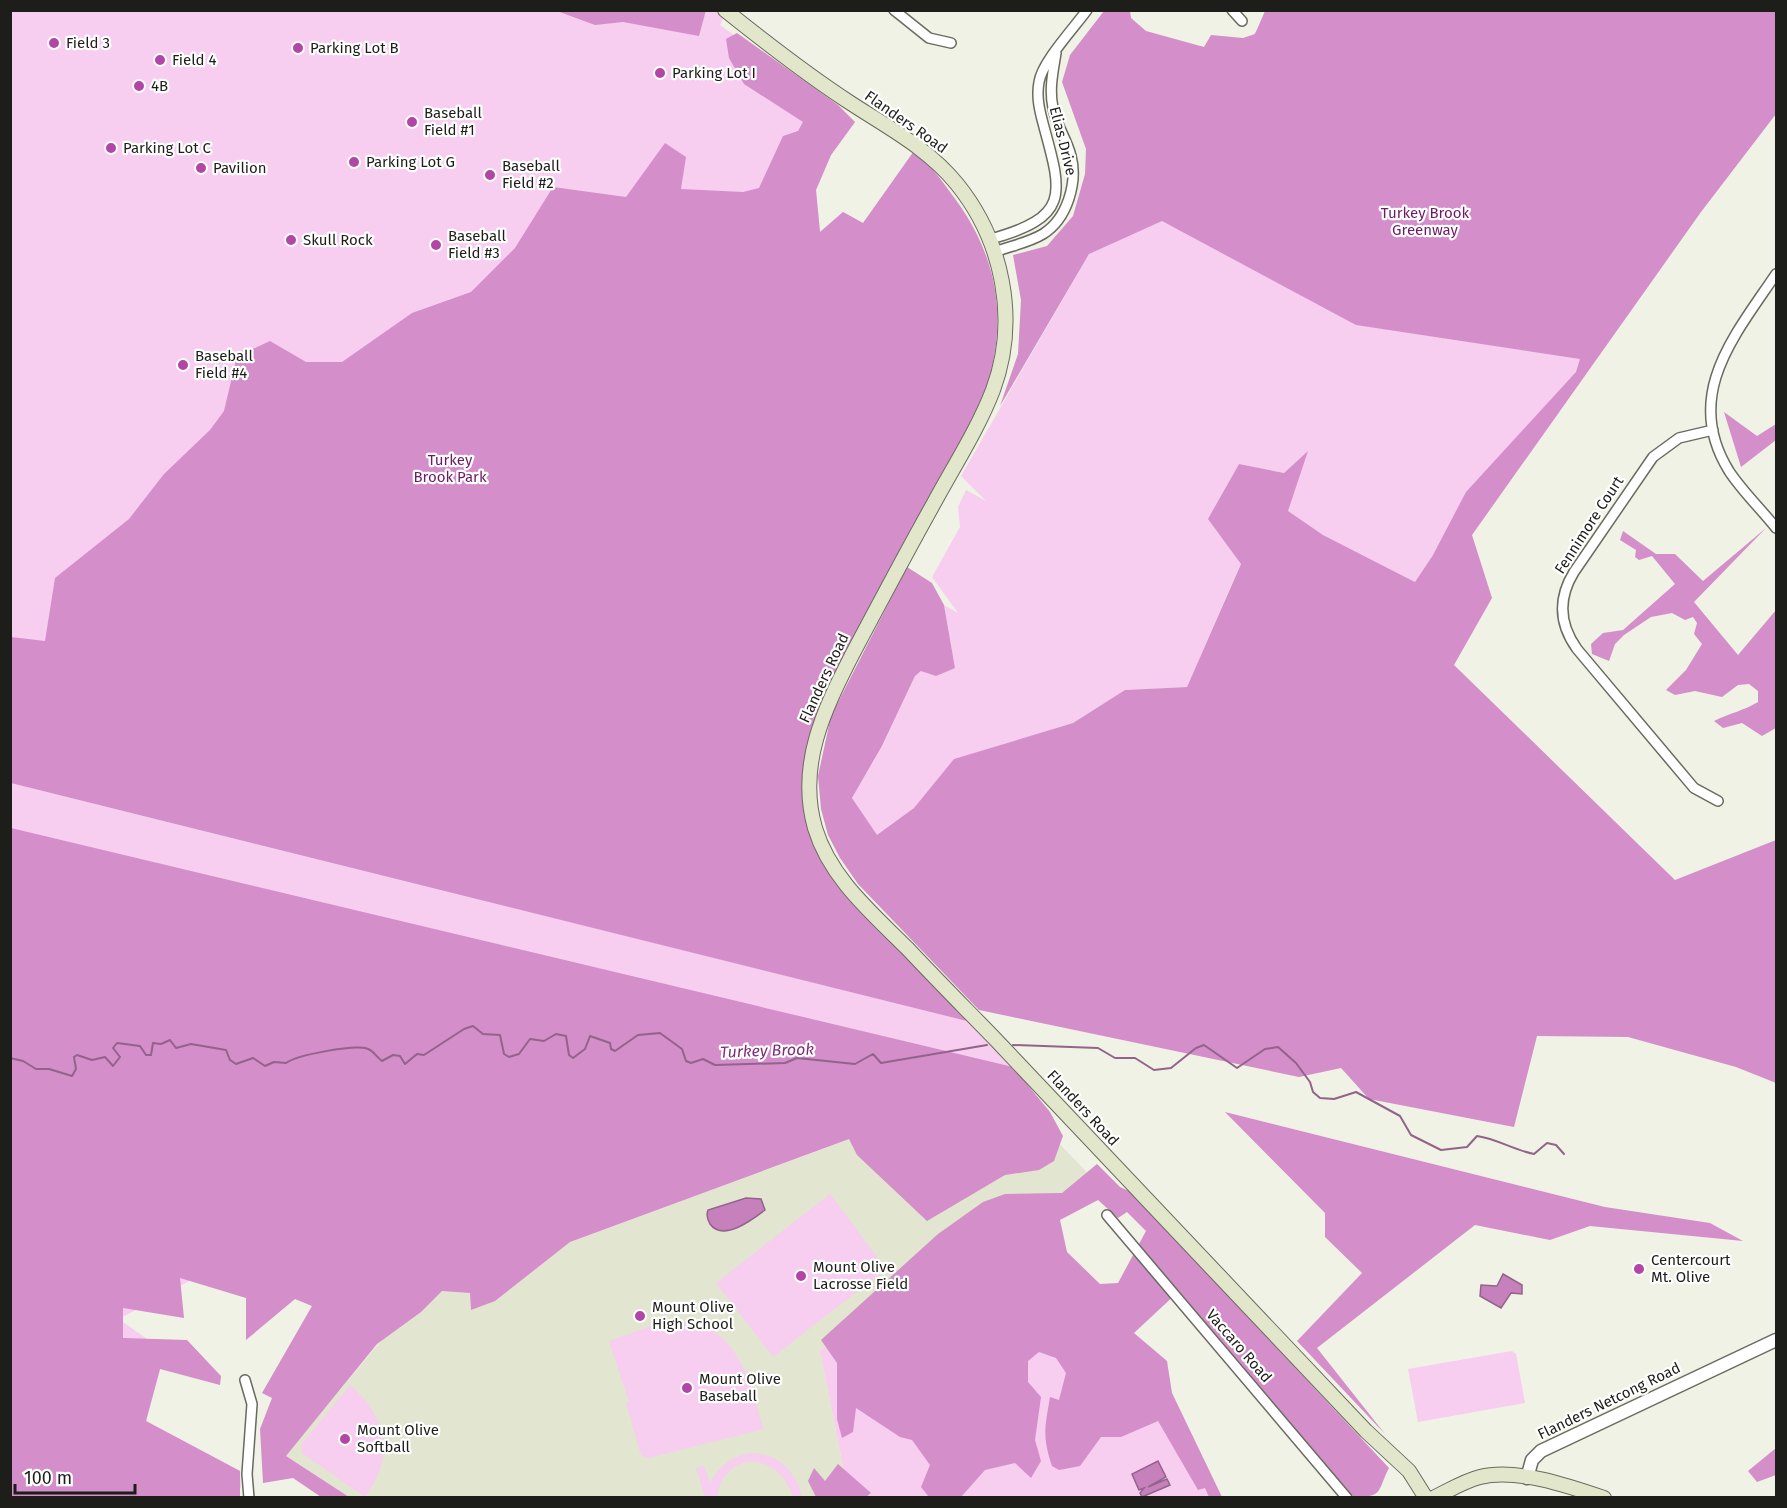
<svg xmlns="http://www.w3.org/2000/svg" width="1787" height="1508" viewBox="0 0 1787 1508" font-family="'Fira Sans',sans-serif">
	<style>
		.built { fill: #e2e5d0 }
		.green { fill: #f7cdf0 }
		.forest { fill: #d48eca; fill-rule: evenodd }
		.water { fill: #c681bc; stroke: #93638b; stroke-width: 1.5 }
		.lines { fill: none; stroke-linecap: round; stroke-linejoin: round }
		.stream { stroke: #93638b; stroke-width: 2 }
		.minor-casing { stroke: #696b5f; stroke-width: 12 }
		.tertiary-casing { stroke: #696b5f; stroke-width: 15 }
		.secondary-casing { stroke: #696b5f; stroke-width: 16 }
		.minor { stroke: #fff; stroke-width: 9 }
		.tertiary { stroke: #fff; stroke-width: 12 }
		.secondary { stroke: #e2e6cb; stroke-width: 14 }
		.poi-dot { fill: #b246a6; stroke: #fff; stroke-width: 2 }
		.labels { text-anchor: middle; stroke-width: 4.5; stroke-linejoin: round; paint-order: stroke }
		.poi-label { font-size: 15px; fill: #1d1e19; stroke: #fff; text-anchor: start }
		.street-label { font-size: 15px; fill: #1d1e19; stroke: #fff }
		.park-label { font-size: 15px; fill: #6e1b66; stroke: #fff }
		.water-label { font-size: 16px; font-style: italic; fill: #7e2c76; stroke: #fff }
	</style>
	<rect width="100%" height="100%" fill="#eff2e4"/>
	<path class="built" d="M1001 1083 1102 1188 820 1350 849 1497H349L285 1456 425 1288 456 1284Z"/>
	<path class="green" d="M10 11H718L724 16 720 25 855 122 831 155 816 190 820 232 843 212 863 223 914 151 797 753 805 870 971 1022 1013 1067 1001 1083 456 1284 241 1253 119 1319 165 1352 146 1421 240 1471 241 1488 169 1498 11 1497Z
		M1271 11H1776V90L1479 514 1433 555 1415 582 1323 535 1287 511 1307 452 1284 473 1239 464 1209 519 1241 563 1187 687 1125 690 1073 723 955 759 914 808 877 836 852 798 882 747 915 676 921 671 955 668 944 605 958 613 932 577 960 527 958 507 966 490 986 501 961 476 1089 254Z
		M830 1194 886 1269 773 1357 716 1283Z
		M1033 1228 1215 1497H849L820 1350Z
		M685 1321C741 1330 749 1383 764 1429L648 1458 641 1455 626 1403 629 1402 609 1341 657 1324Z
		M1512 1351 1516 1354 1525 1403 1418 1422 1408 1369Z
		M350 1385C387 1418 396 1455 365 1497L302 1453 301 1445Z
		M751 1453C781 1454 794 1471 803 1497H793C778 1450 724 1450 717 1497H705L696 1468 704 1466 710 1483C719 1466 732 1456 751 1453Z"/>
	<path class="forest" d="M706 10 699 36 623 22 595 25 557 11Z
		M1104 11H1130L1131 18 1146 31 1204 47 1211 35 1243 38 1255 34 1265 11H1776V114L1701 212 1472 535 1492 598 1454 665 1675 880 1776 840V1083L1736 1067 1628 1037 1537 1036 1514 1127 1369 1099 1341 1068 1299 1077 979 1010 858 884 840 858 828 835 821 809 818 776 831 716 907 567 932 583 944 605 955 668 936 676 921 671 915 676 882 746 852 798 877 835 914 808 954 759 1073 723 1125 690 1187 687 1241 564 1208 519 1239 464 1284 473 1308 451 1288 511 1323 535 1415 582 1433 555 1466 492 1576 372 1580 359 1356 325 1162 221 1089 254 1000 406 1018 354 1021 300 1013 255 1047 246 1073 216 1085 174 1086 149 1062 82 1070 55Z
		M737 33 838 105 855 122 831 155 816 190 820 232 843 212 863 223 914 151C928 162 940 178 950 192 1002 259 1010 328 980 406L818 714 805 756 803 781 814 844 971 1022 11 783V637L45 641 55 578 129 519 164 474 210 430 224 411 236 360 241 351 255 348 270 341 306 362H342L412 313 471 292 515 248 553 187 626 197 665 143 686 157 681 189 743 192 759 188 783 136 798 131 803 122 744 84 729 58 726 39Z
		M1724 412 1757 436 1776 424V440L1741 467Z
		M1766 528 1694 602 1738 655 1776 610V728L1762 736 1742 723 1723 728 1714 721C1730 713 1743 711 1758 702V691L1749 684 1738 685 1722 697 1695 691 1675 695 1666 690 1686 670 1702 644 1694 634 1697 623 1693 617 1685 620 1672 613 1651 617 1624 635 1615 644 1609 661 1592 654 1591 644 1603 633 1623 630 1675 584 1652 556 1639 560 1635 557 1636 550 1620 540 1623 531 1656 554H1675L1703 581Z
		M11 828 1013 1067 1050 1112 1063 1136 1054 1161 1039 1170 1005 1175 927 1221 857 1155 849 1139 570 1242 495 1301 471 1310 470 1293 442 1291 421 1312 377 1344 286 1456 349 1497H321L293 1478 263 1483 260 1429 272 1398 262 1393 312 1306 295 1299 246 1340V1298L180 1278 184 1318 123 1308V1338L187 1340 221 1376 220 1385 160 1369 146 1421 240 1471V1496L11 1498Z
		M1225 1112 1605 1207 1710 1223 1743 1241 1590 1226 1550 1240 1475 1225 1317 1348 1385 1434 1297 1341 1362 1273 1325 1237V1213Z
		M1097 1164 1120 1187 1131 1192 1389 1468C1377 1491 1384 1497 1354 1497L1300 1437 1179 1291 1134 1333 1167 1361 1172 1393 1222 1497H1209L1205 1488 1198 1490 1158 1421 1121 1437H1101L1080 1466 1059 1470 1052 1466C1042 1436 1045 1427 1050 1397L1059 1400 1066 1373 1056 1358 1039 1352 1028 1361V1382L1041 1397 1035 1440 1041 1461 1031 1478 1015 1463 985 1470 961 1497H929L921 1487 930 1465 912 1440 900 1437 856 1408 853 1432 842 1438 837 1419V1363L821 1340 938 1234 983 1202 1005 1194 1062 1193ZM1098 1200 1118 1218 1127 1212 1146 1231 1118 1283 1100 1284 1067 1252 1060 1220Z
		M1776 1448V1475L1757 1482 1748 1471Z
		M838 1464 871 1493 866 1497H816L808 1481 814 1468 825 1481Z"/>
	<path class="water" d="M746 1198 761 1199 765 1210C752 1220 723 1242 710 1224 707 1219 706 1215 708 1210Z
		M1503 1274 1522 1285V1294L1511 1293 1501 1308 1480 1296 1481 1285 1497 1286Z
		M1158 1461 1166 1477 1148 1487 1167 1479 1170 1485 1142 1497 1140 1493 1144 1488 1139 1490 1132 1474Z"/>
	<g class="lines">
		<path class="stream" d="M1013 1045 1098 1048 1115 1058H1135L1154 1070 1171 1068 1196 1048 1204 1045 1237 1068 1265 1049 1278 1047 1296 1063 1310 1082 1313 1092 1320 1098 1334 1099 1356 1092 1400 1116 1411 1135 1441 1150 1467 1147 1477 1136C1498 1139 1513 1150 1534 1154L1547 1143 1556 1145 1564 1154
			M10 1058 23 1061 36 1069H49L72 1076 76 1069 74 1057 77 1055 92 1060 105 1057 113 1066 120 1057 113 1048 117 1043 140 1046 146 1055H151L153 1043 161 1044 170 1040 176 1048 191 1044 226 1050 230 1060 236 1064 253 1058 265 1066 274 1062 286 1063C297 1055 354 1044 368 1049 374 1051 376 1057 382 1061L393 1055 400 1056 405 1064 417 1054 424 1055 464 1029 473 1026 483 1034 500 1035 504 1054 509 1057 519 1054 530 1039 544 1041 556 1034 566 1036 569 1055 573 1058 585 1049 590 1036 610 1043 611 1049 615 1051 638 1035 660 1033 682 1049 686 1061 691 1063 703 1059 715 1065 785 1063 797 1058 855 1064 873 1054 881 1063 987 1045"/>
		<defs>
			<path id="minor" d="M894 10 929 38 951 43
				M1232 10 1242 21
				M991 239C1069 217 1063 196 1044 127 1040 112 1036 98 1039 82 1042 62 1074 28 1087 10
				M995 252C1010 246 1028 243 1043 234 1067 219 1078 183 1071 156 1067 139 1056 125 1053 108 1049 89 1053 72 1056 53
				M1776 274C1735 335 1682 395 1729 471 1742 491 1761 509 1776 528
				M1713 430 1679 438 1653 457 1574 572C1558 598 1559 624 1577 649L1694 788 1718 801
				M1107 1215 1347 1498
				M245 1380 252 1404 247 1474 249 1498"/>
			<path id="tertiary" d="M1527 1478 1532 1460 1541 1451 1776 1340"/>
			<path id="secondary" d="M725 10C765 42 806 74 849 102 887 127 928 148 957 184 1003 241 1019 320 993 390 978 429 954 466 934 503 906 553 879 604 852 655 824 710 797 765 815 828 830 878 872 913 908 949 937 980 967 1010 997 1041 1120 1170 1243 1300 1366 1431L1409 1471 1426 1498
				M1433 1498C1448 1491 1464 1481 1480 1477 1517 1468 1569 1486 1604 1498"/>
		</defs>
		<use href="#minor" class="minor-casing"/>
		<use href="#tertiary" class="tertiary-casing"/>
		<use href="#secondary" class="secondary-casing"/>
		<use href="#minor" class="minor"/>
		<use href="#tertiary" class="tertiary"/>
		<use href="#secondary" class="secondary"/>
	</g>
	<g class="poi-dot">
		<circle cx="54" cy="43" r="6"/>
		<circle cx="298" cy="48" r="6"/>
		<circle cx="160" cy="60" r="6"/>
		<circle cx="660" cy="73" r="6"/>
		<circle cx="139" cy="86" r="6"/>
		<circle cx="412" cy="122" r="6"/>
		<circle cx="111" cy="148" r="6"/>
		<circle cx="354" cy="162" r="6"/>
		<circle cx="201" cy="168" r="6"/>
		<circle cx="490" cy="175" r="6"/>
		<circle cx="291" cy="240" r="6"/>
		<circle cx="436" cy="245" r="6"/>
		<circle cx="183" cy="365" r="6"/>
		<circle cx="1639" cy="1269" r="6"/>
		<circle cx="801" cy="1276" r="6"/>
		<circle cx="640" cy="1316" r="6"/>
		<circle cx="687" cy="1388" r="6"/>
		<circle cx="345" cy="1439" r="6"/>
	</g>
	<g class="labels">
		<g class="poi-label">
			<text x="66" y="48">Field 3</text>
			<text x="310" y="53">Parking Lot B</text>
			<text x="172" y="65">Field 4</text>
			<text x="672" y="78">Parking Lot I</text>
			<text x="151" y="91">4B</text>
			<text x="424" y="118">Baseball<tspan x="424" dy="17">Field #1</tspan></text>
			<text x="123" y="153">Parking Lot C</text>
			<text x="366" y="167">Parking Lot G</text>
			<text x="502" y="171">Baseball<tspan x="502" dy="17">Field #2</tspan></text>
			<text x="213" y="173">Pavilion</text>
			<text x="448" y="241">Baseball<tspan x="448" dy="17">Field #3</tspan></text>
			<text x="303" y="245">Skull Rock</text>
			<text x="195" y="361">Baseball<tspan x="195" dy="17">Field #4</tspan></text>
			<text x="1651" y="1265">Centercourt<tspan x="1651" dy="17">Mt. Olive</tspan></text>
			<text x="813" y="1272">Mount Olive<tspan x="813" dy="17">Lacrosse Field</tspan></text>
			<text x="652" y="1312">Mount Olive<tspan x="652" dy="17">High School</tspan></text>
			<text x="699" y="1384">Mount Olive<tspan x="699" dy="17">Baseball</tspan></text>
			<text x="357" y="1435">Mount Olive<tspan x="357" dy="17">Softball</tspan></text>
		</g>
		<g class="street-label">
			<text transform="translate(906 122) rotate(35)" y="5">Flanders Road</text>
			<text transform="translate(1063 141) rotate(76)" y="5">Elias Drive</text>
			<text transform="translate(1589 525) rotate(-57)" y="5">Fennimore Court</text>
			<text transform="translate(824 678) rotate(-65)" y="5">Flanders Road</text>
			<text transform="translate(1083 1108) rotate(47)" y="5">Flanders Road</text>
			<text transform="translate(1239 1346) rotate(49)" y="5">Vaccaro Road</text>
			<text transform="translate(1609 1401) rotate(-26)" y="5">Flanders Netcong Road</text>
		</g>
		<g class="park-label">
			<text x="1425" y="218">Turkey Brook<tspan x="1425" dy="17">Greenway</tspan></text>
			<text x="450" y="465">Turkey<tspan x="450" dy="17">Brook Park</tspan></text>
		</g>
		<g class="water-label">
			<text transform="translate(767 1050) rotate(-2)" y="6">Turkey Brook</text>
		</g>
	</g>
	<rect width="1787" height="1508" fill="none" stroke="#1d1e19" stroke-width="24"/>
	<path d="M15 1484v9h120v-9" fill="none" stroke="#1d1e19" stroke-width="3"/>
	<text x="24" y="1484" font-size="18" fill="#1d1e19" stroke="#ffffff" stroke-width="4.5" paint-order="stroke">100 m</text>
</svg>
